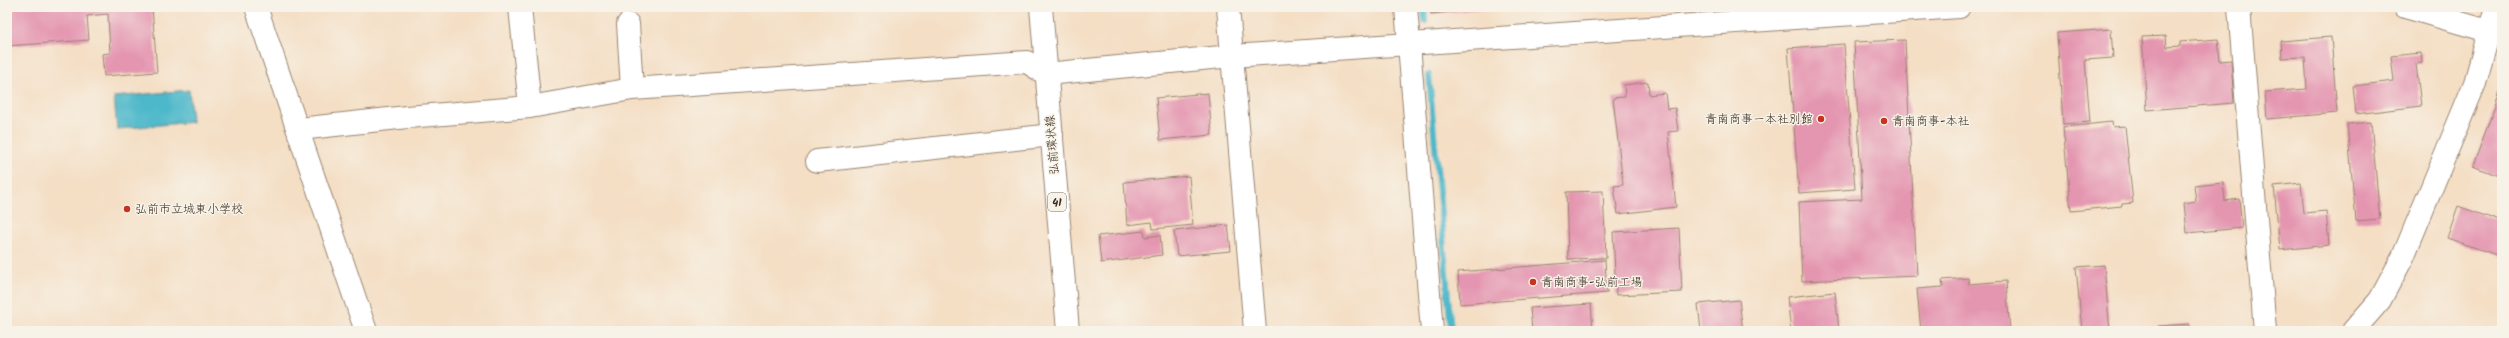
<svg xmlns="http://www.w3.org/2000/svg" width="2509" height="338" viewBox="0 0 2509 338" font-family="Kalam,'Klee One',sans-serif">
	<style>
		.water { fill: #4db8ca; stroke: #447174 }
		.lines { fill: none; stroke-linecap: round; stroke-linejoin: round }
		.stream { stroke: #4db8ca; stroke-width: 6 }
		.building { fill: #e495b0 }
		.minor-casing { stroke: #988471; stroke-width: 24 }
		.tertiary-casing { stroke: #988471; stroke-width: 24 }
		.primary-casing { stroke: #988471; stroke-width: 24 }
		.minor { stroke: #fff; stroke-width: 22 }
		.tertiary { stroke: #fff; stroke-width: 22 }
		.primary { stroke: #fff; stroke-width: 22 }
		.poi-dot { fill: #c8321e; stroke: #f7f3e8; stroke-width: 1.5 }
		.labels { text-anchor: middle; stroke-width: 3; stroke-linejoin: round; paint-order: stroke }
		.shield { fill: #f7f3e8; stroke: #73665b; stroke-width: 1 }
		.shield-label { font-size: 11px; font-weight: bold; fill: #3b2a1e }
		.poi-label { font-size: 12px; fill: #3b2a1e; stroke: #f7f3e8; text-anchor: start }
		.street-label { font-size: 12px; fill: #3b2a1e; stroke: #f7f3e8 }
	</style>
	<rect width="100%" height="100%" fill="#f7f3e8"/>
	<filter id="ink" filterUnits="userSpaceOnUse"><feTurbulence type="fractalNoise" baseFrequency=".025" numOctaves="2"/><feDisplacementMap in="SourceGraphic" scale="8" xChannelSelector="R" yChannelSelector="G"/><feConvolveMatrix kernelMatrix="1 2 1 2 8 2 1 2 1" color-interpolation-filters="sRGB"/></filter>
	<filter id="wash" filterUnits="userSpaceOnUse"><feTurbulence type="fractalNoise" baseFrequency=".012" numOctaves="4" result="noise"/><feDisplacementMap in="SourceGraphic" scale="16" xChannelSelector="R" yChannelSelector="G"/><feGaussianBlur stdDeviation="0.9" result="paint"/><feColorMatrix in="noise" values="0 0 0 0 0 0 0 0 0 0 0 0 0 0 0 0 0 1.4 0 .05"/><feComposite in="paint" operator="in"/></filter>
	<g filter="url(#wash)">
		<rect width="100%" height="100%" fill="#f4dec4"/>
		<path class="water" d="M189 90 192 122 117 129 114 97Z"/>
		<g class="lines">
			<path class="stream" d="M1424 7 1425 21
				M1429 75 1451 331"/>
		</g>
		<g id="blocks">
			<path class="building" d="M7 7H152L157 72 104 76 102 54 110 53 108 14 87 16 89 40 7 46Z
				M1430 7H1490V8L1431 14Z
				M2111 29 2113 58 2085 60 2090 122 2063 124 2057 33Z
				M2166 36 2167 47 2180 46V42L2218 39 2220 61 2231 60 2234 103 2147 110 2142 37Z
				M2331 37 2337 113 2267 119 2265 92 2307 89 2305 57 2282 58 2281 41Z
				M1905 40 1917 276 1802 281 1799 202 1862 199 1854 42Z
				M1844 44 1855 189 1799 193 1788 48Z
				M2421 53 2422 63 2416 64 2421 106 2356 114 2353 86 2394 81 2391 56Z
				M1648 82 1649 95 1665 93 1667 109 1675 108 1678 131 1668 132 1676 207 1618 214 1614 186 1623 185 1613 98 1625 97 1624 85Z
				M2502 86V177L2473 166Z
				M1208 93 1212 135 1160 140 1156 98Z
				M2112 122 2113 127 2125 126 2133 203 2122 204V206L2071 211 2063 127Z
				M2371 122 2380 219 2356 221 2347 124Z
				M1189 176 1193 225 1153 229 1152 222 1127 225 1124 182Z
				M2223 183 2225 201 2239 199 2242 228 2187 233 2184 203 2196 201 2194 186Z
				M2301 183 2304 213 2326 211 2329 245 2280 250 2274 186Z
				M1603 191 1606 258 1568 259 1566 192Z
				M2458 206 2502 222V257L2447 238Z
				M1228 225 1231 251 1177 256 1174 231Z
				M1679 228 1682 292 1616 295 1613 232Z
				M1144 231 1145 237 1160 235 1162 255 1101 263 1098 236Z
				M1605 260 1607 293 1460 304 1458 272Z
				M2104 265 2110 331H2082L2076 267Z
				M1968 278 1969 284 2006 281 2010 331H1921L1917 289 1943 287 1942 280Z
				M1835 292 1839 331H1791L1787 297Z
				M1739 300 1743 331H1701L1698 304Z
				M1591 304 1593 331H1532L1530 308Z
				M2189 324V331H2159L2158 326Z"/>
		</g>
	</g>
	<g filter="url(#ink)">
		<use href="#blocks" fill-opacity="0" stroke="#988471" stroke-width="1"/>
		<g class="lines">
			<defs>
				<path id="minor" d="M256 7 366 331
					M520 7 530 107
					M1228 7 1255 331
					M1406 7 1432 331
					M2239 7 2265 331
					M628 24 632 89
					M299 129 407 117 530 107 632 89 1027 62 1046 74
					M817 161 1052 135
					M2353 331 2380 300 2403 257 2475 83 2496 7"/>
				<path id="tertiary" d="M2405 7 2502 35
					M1046 74 1232 56 1959 7"/>
				<path id="primary" d="M1041 7 1068 331"/>
			</defs>
			<use href="#minor" class="minor-casing"/>
			<use href="#tertiary" class="tertiary-casing"/>
			<use href="#primary" class="primary-casing"/>
			<use href="#minor" class="minor"/>
			<use href="#tertiary" class="tertiary"/>
			<use href="#primary" class="primary"/>
		</g>
	</g>
	<g class="poi-dot">
		<circle cx="1821" cy="119" r="4"/>
		<circle cx="1884" cy="121" r="4"/>
		<circle cx="127" cy="209" r="4"/>
		<circle cx="1533" cy="282" r="4"/>
	</g>
	<g class="labels">
		<rect class="shield" x="1048" y="193" width="18" height="18" rx="3"/>
		<g class="shield-label">
			<text x="1057" y="206">41</text>
		</g>
		<g class="poi-label">
			<text x="1813" y="123" text-anchor="end">青南商事ー本社別館</text>
			<text x="1892" y="125">青南商事-本社</text>
			<text x="135" y="213">弘前市立城東小学校</text>
			<text x="1541" y="286">青南商事-弘前工場</text>
		</g>
		<g class="street-label">
			<text transform="translate(1052 145) rotate(-95)" y="4">弘前環状線</text>
		</g>
	</g>
	<rect width="2509" height="338" fill="none" stroke="#f7f3e8" stroke-width="24"/>
</svg>
